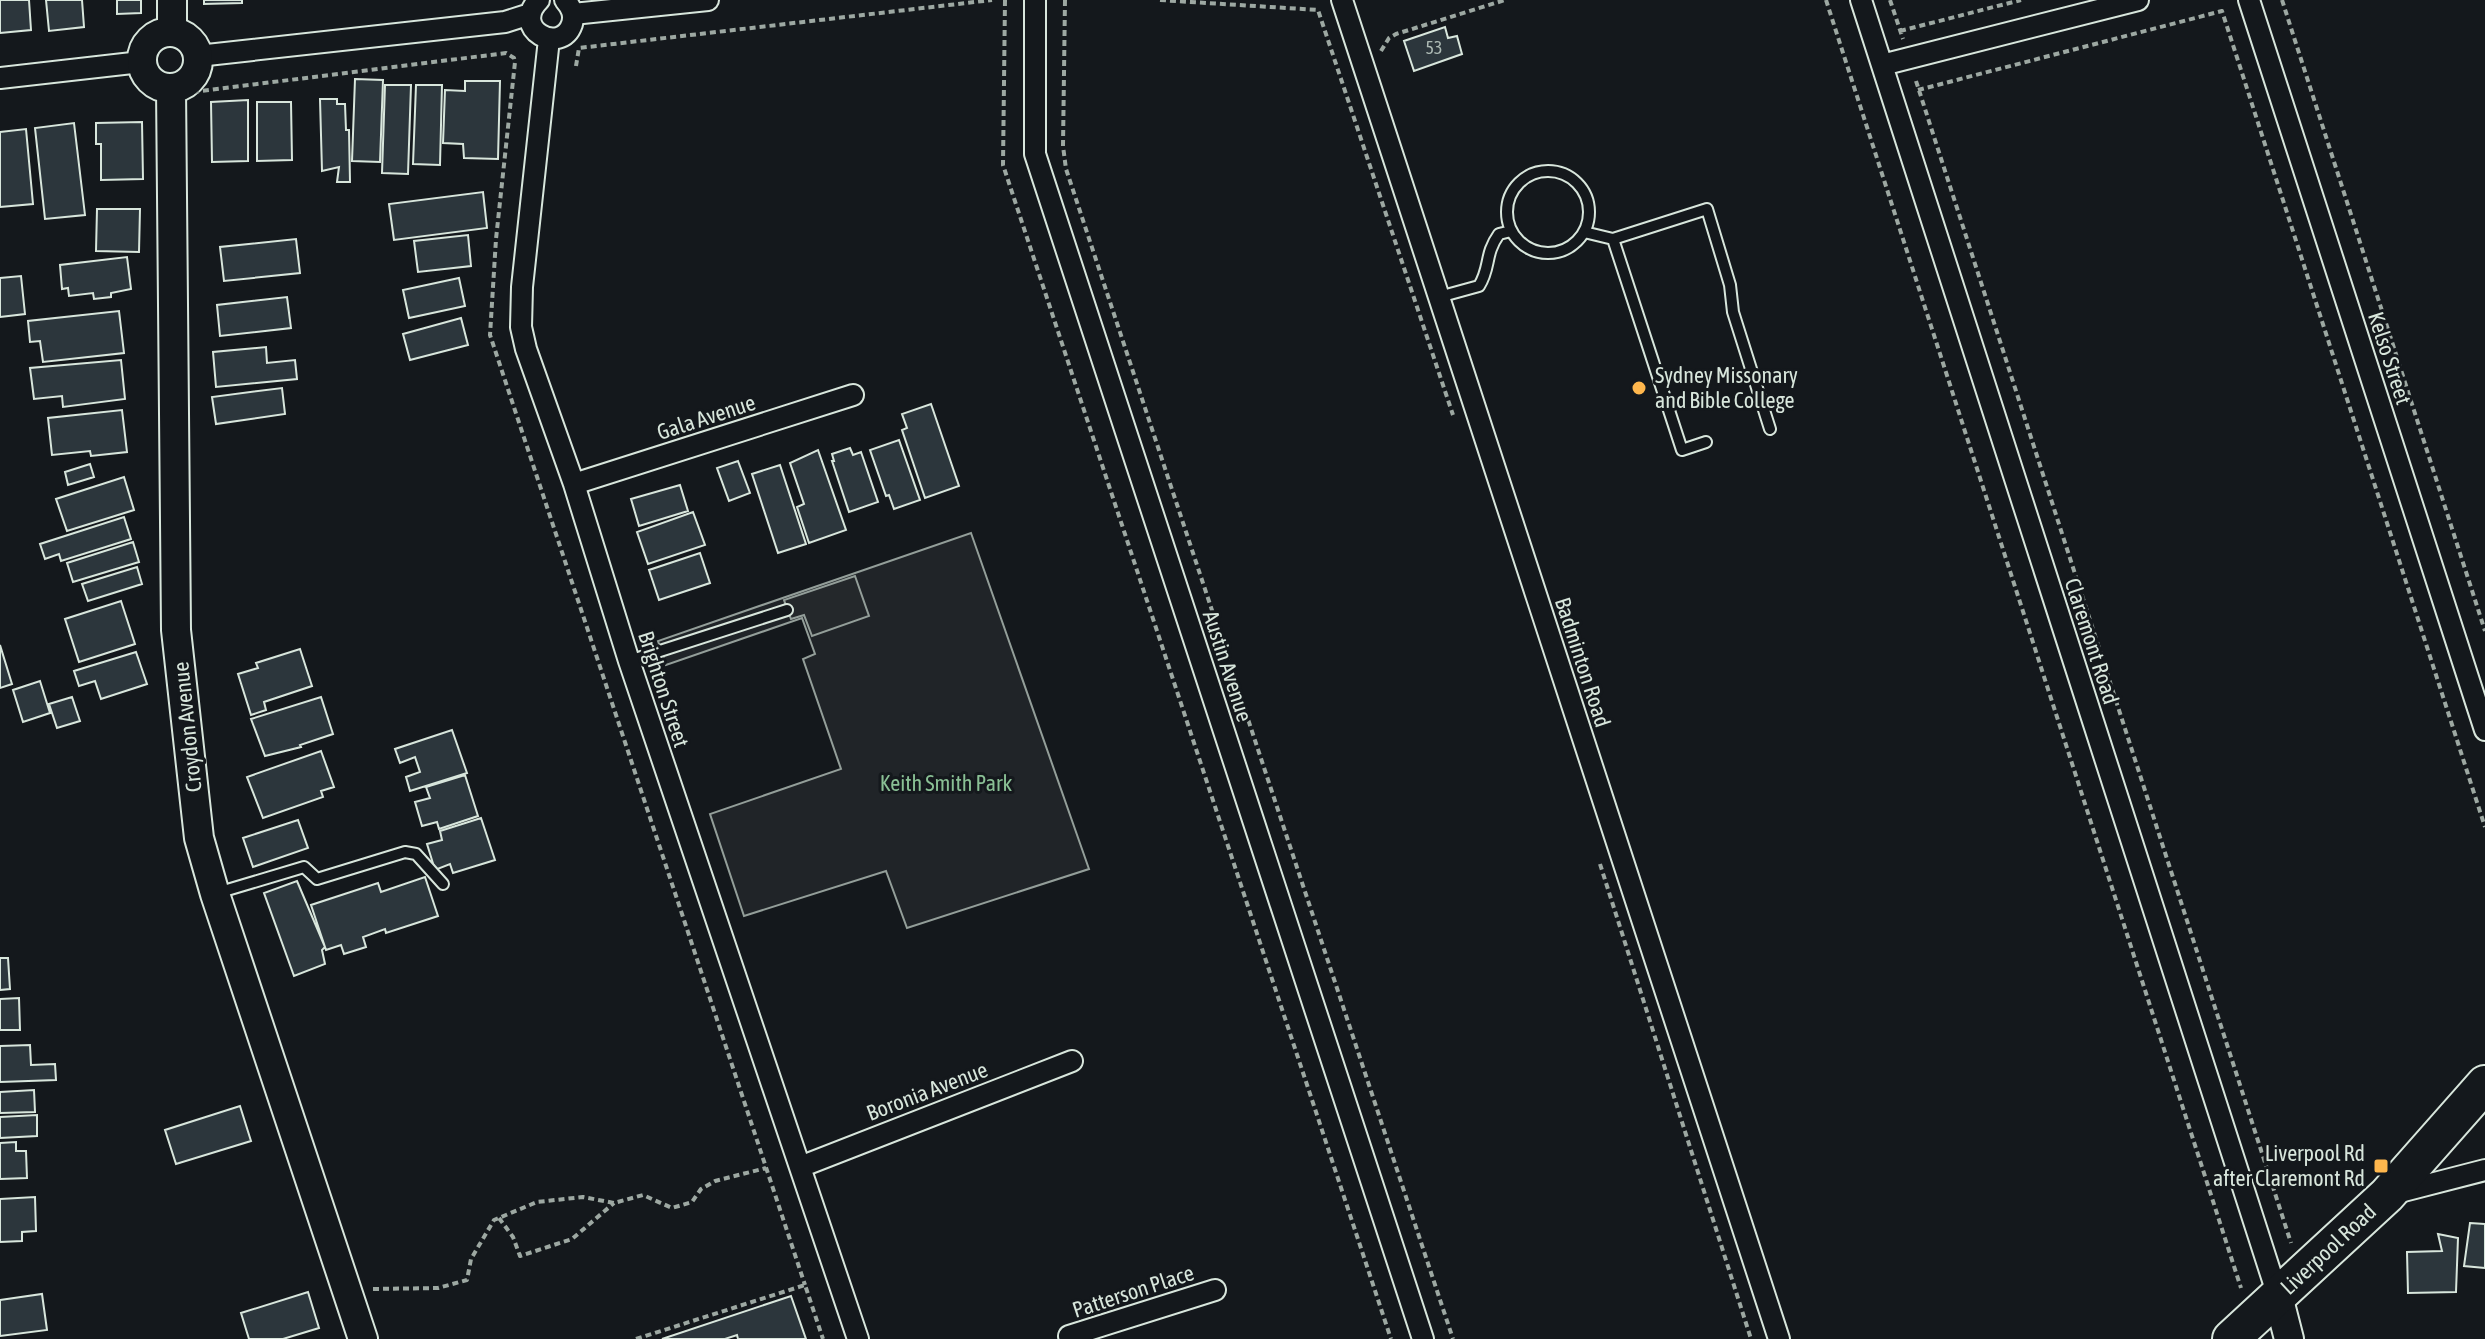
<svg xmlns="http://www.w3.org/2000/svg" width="2485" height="1339" viewBox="0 0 2485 1339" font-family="'Asap Condensed',sans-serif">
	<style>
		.green { fill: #202428; stroke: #939e99; stroke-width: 2 }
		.parking { fill: #24282b; stroke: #939e99; stroke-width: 2 }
		.building { fill: #2c363c; stroke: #d8e6dc; stroke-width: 2 }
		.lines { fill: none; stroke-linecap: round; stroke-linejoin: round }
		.lane-casing { stroke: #d8e6dc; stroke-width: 14 }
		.street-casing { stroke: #d8e6dc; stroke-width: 24 }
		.secondary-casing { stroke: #d8e6dc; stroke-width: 32 }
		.highway-casing { stroke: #d8e6dc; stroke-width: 40 }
		.path { stroke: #9da8a2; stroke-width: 4; stroke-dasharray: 6 4; stroke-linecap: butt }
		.lane { stroke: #14181c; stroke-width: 10 }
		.street { stroke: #14181c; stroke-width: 20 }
		.secondary { stroke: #14181c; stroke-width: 28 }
		.highway { stroke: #14181c; stroke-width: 36 }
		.poi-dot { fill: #ffb74d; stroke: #14181c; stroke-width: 3 }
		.labels { text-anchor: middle; stroke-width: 6; stroke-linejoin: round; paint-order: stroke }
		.number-label { font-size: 18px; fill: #adbab4 }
		.street-label { font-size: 22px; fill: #d8e6dc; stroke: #14181c }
		.poi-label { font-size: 22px; fill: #d8e6dc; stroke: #14181c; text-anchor: start }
		.park-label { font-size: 22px; fill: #8ac095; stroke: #14181c }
	</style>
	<rect width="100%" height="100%" fill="#14181c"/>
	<path class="green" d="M971 533 1089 869 907 928 886 871 744 916 710 814 841 769 803 659 815 654 802 618 666 665 658 641Z"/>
	<path class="parking" d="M855 576 869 616 812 636 804 615 791 619 784 600Z"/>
	<path class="building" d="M0 0H29L31 30 0 33Z
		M46 0H82L84 27 49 31Z
		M117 0H141V13L117 14Z
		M204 0H242V3L204 4Z
		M1445 27 1448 38 1457 36 1462 54 1414 71 1404 41Z
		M355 79 383 80 380 162 352 161Z
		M465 81H500L498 159 464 158 463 144 443 143 445 90 465 91Z
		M385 85H411L408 174 382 173Z
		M416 85H442L440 165 413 164Z
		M320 99H337V104H345L346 130H349L350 182H337L339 167 322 171Z
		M248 100V161L212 162 211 102Z
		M257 102H291L292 160 257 161Z
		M142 122 143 179 101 180V144H96V123Z
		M74 123 85 215 45 219 35 128Z
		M26 129 33 204 0 207V132Z
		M483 192 487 228 394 240 389 204Z
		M97 209H140L139 252 96 251Z
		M468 235 471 266 418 272 414 241Z
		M296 239 300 273 224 281 220 247Z
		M127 257 131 289 111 293V297L94 299 93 293 69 296 68 288 62 289 60 265Z
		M21 276 25 314 0 317V278Z
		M459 278 465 306 409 318 403 290Z
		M287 297 291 328 220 336 217 305Z
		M119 311 124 353 43 362 40 341 30 342 28 321Z
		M461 318 468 345 410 360 403 334Z
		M266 347 267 363 295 360 297 379 216 387 213 352Z
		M121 360 125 399 63 407 62 396 34 399 30 368Z
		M282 388 285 414 216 424 212 397Z
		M931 404 959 486 925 498 902 430 907 428 902 414Z
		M122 410 127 452 91 456 90 451 52 455 48 418Z
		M899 440 920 500 894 509 889 495 886 496 870 450Z
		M850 448 853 455 861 452 878 502 849 512 832 461H834L832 454Z
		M818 450 846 530 809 543 797 507 804 504 790 463Z
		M738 461 750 493 729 501 717 468Z
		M90 464 94 477 68 485 65 472Z
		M780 465 806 544 778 553 752 474Z
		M124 477 134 510 67 531 56 499Z
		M680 485 688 511 639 526 631 499Z
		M693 512 705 545 648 564 637 532Z
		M124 517 131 539 61 561 59 554 45 559 40 544Z
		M133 542 139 562 73 582 67 563Z
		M700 553 710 583 659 600 649 570Z
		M137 567 142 584 88 601 82 584Z
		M121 601 135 644 79 662 65 619Z
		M0 645 12 684 0 688Z
		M300 649 312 686 264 702 266 710 251 715 238 674 258 668 256 663Z
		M136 652 147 684 101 699 95 681 79 686 74 671Z
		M40 681 50 713 23 722 13 690Z
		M72 697 80 721 57 728 49 704Z
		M321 697 333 734 300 745 301 747 265 756 251 719Z
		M452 730 467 773 410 791 406 777 420 772 415 757 400 763 395 749Z
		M321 751 334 787 321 791 323 797 263 818 247 777Z
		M465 775 478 816 439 829 437 822 422 826 415 802 430 798 426 787Z
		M481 818 495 860 453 873 450 864 435 870 427 844 442 840 440 831Z
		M298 820 308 848 253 867 243 838Z
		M425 877 438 916 386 933 385 929 363 937 366 947 344 954 341 945 326 950 311 905 378 883 381 892Z
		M297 881 325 947 322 950 325 964 294 976 264 893Z
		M0 958H8L10 989 0 990Z
		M19 998 20 1030H0V999Z
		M30 1045 31 1065 55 1064 56 1080 0 1082V1046Z
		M34 1090 35 1112 0 1113V1092Z
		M240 1106 251 1141 176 1164 165 1130Z
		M37 1115V1136L0 1138V1117Z
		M16 1142V1151H26L27 1178 0 1179V1143Z
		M35 1197 36 1231 22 1232V1241L0 1242V1199Z
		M2470 1223 2485 1224V1268L2464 1266Z
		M2438 1234 2458 1238 2456 1292 2408 1293 2407 1252 2442 1251Z
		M308 1292 319 1328 283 1339H249L241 1313Z
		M42 1294 47 1330 0 1336V1300Z
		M791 1296 806 1339H738L737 1335 725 1339H662Z"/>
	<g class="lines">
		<defs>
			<path id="lane" d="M1507 212a41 41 0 1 1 82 0a41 41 0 1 1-82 0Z
				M1584 232 1613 239 1682 450 1706 442
				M1613 239 1707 209 1730 285 1733 312 1770 429
				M1439 297 1479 286C1491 267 1484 255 1499 234L1511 231
				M629 661 787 610
				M217 893 304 867 317 879 405 852 416 854 443 884"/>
			<path id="street" d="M539 0C510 29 561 56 572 24 575 14 571 7 565 0
				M1035 0V154L1423 1339
				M1342 0 1779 1339
				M1861 0 2278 1296
				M2249 0 2485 730
				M573 14 708 0
				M549 39 522 287 521 327 526 349 574 484 629 661 858 1339
				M198 56 505 22 530 14
				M1882 65 2138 0
				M0 78 141 62
				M574 484 853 395
				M800 1167 1072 1061
				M2392 1194 2485 1170
				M1070 1339 1069 1336 1215 1290"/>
			<path id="secondary" d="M172 31V0
				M142 60a28 28 0 1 1 56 0a28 28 0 1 1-56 0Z
				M171 88 176 630 199 838 215 894 363 1339
				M2278 1296 2289 1339"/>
			<path id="highway" d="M2231 1339 2387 1195 2485 1084"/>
		</defs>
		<use href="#lane" class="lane-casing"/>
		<use href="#street" class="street-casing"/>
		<use href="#secondary" class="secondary-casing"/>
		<use href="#highway" class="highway-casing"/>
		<path class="path" d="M1005 0 1003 165 1391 1339
			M1065 0 1063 146 1066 169 1453 1339
			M1160 0 1318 10 1453 415
			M1826 0 2241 1288
			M1890 0 1903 39
			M2282 0 2485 631
			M1900 31 2021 0
			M1381 51 1389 38 1396 34 1505 0
			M576 66 579 48 992 0
			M1916 81 2291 1243
			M1918 90 2222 11 2485 827
			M193 92 506 53 514 58 515 62 496 239 490 335 805 1285
			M1600 864 1751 1339
			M499 1218 513 1237 520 1256 572 1239 614 1203
			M373 1289 438 1288 467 1280 471 1259 494 1220 537 1202 583 1197 614 1203 643 1195 672 1208 692 1202 701 1189 715 1181 766 1168
			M636 1339 805 1285 823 1339"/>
		<use href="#lane" class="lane"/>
		<use href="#street" class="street"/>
		<use href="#secondary" class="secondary"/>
		<use href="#highway" class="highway"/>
	</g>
	<g class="poi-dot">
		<circle cx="1639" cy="388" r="8"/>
		<rect x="2373" y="1158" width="16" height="16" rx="4"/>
	</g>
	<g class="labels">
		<g class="number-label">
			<text x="1434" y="54">53</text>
		</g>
		<g class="street-label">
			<text transform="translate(2390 358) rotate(72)" y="8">Kelso Street</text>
			<text transform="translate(706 417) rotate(-18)" y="8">Gala Avenue</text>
			<text transform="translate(2092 641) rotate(72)" y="8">Claremont Road</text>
			<text transform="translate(1583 662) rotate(72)" y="8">Badminton Road</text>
			<text transform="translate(1228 666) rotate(72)" y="8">Austin Avenue</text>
			<text transform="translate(664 689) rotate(72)" y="8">Brighton Street</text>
			<text transform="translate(187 727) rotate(-96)" y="8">Croydon Avenue</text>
			<text transform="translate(927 1091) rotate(-21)" y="8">Boronia Avenue</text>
			<text transform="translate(2328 1249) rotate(-43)" y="8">Liverpool Road</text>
			<text transform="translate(1133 1291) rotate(-18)" y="8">Patterson Place</text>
		</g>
		<g class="poi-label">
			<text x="1655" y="383">Sydney Missonary<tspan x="1655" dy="25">and Bible College</tspan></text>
			<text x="2365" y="1161" text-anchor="end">Liverpool Rd<tspan x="2365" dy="25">after Claremont Rd</tspan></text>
		</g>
		<g class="park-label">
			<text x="946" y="791">Keith Smith Park</text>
		</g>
	</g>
</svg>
